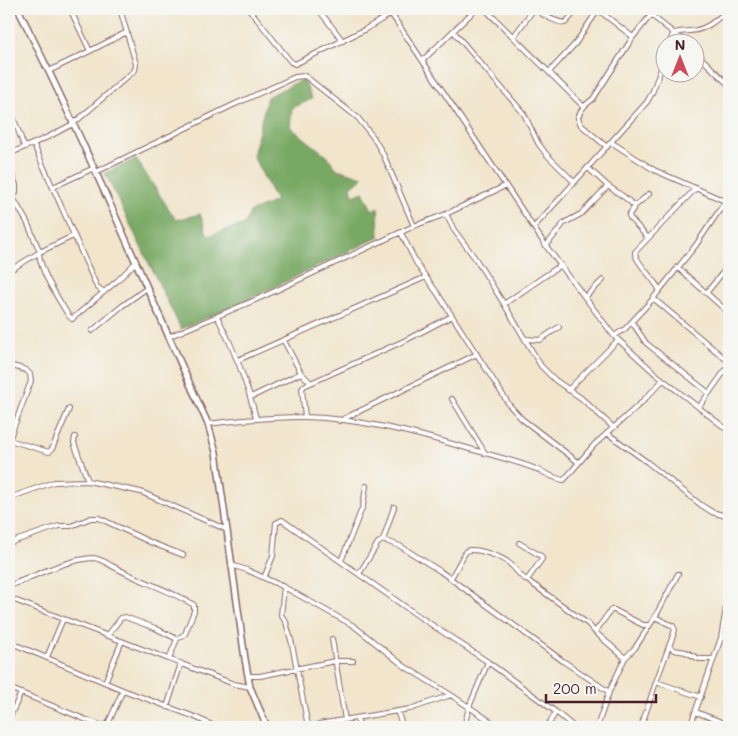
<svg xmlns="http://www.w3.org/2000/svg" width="738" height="736" viewBox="0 0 738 736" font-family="Mali,sans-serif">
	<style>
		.forest { fill: #78a964; stroke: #616448 }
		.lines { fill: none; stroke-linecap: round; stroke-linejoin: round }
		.minor-casing { stroke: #846463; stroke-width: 6 }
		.major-casing { stroke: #846463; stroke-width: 8 }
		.minor { stroke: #fff; stroke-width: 4 }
		.major { stroke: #fff; stroke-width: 5 }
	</style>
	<rect width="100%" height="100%" fill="#f6f6f2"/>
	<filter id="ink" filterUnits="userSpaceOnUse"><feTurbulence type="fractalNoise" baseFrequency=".02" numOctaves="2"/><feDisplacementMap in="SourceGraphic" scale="10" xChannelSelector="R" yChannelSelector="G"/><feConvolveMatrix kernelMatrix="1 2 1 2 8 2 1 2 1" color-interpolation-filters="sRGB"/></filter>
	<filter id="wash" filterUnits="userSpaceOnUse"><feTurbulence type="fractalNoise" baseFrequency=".0096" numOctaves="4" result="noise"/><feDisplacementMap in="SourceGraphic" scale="20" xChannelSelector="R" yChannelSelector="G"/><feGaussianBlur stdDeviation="1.12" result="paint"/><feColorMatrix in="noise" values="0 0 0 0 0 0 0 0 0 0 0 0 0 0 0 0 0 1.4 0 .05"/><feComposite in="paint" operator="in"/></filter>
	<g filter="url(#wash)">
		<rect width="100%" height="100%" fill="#f1e5cc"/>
		<path class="forest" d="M303 79 312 99 292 108 290 127 327 156 337 169 363 177 351 187 353 196 363 192 372 210 378 208 379 237 249 299 181 329 105 173 136 159 176 220 200 214 208 236 245 224 250 212 276 201 253 156 267 97Z"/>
	</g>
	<g filter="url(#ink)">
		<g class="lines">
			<defs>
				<path id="minor" d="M249 9 291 62 295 64 364 30 399 9
					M318 9 343 41
					M388 9 546 246 614 336 657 375 729 431
					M485 9 583 106
					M534 9C544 15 554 22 565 23L578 9
					M597 9 633 37
					M648 9 651 15 685 42
					M453 31 524 114 538 143 546 154 574 182
					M675 33C681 31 684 32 690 31 707 30 717 19 729 9
					M514 36 534 9
					M670 42 673 34
					M90 51 127 32
					M696 53 729 85
					M423 60 476 9
					M49 71 90 51 70 9
					M550 71 575 44 598 10
					M9 106 24 146 34 145 97 287 104 292
					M611 142 654 170 725 201
					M607 147 581 125 578 118C581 108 585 105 593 99L633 37 651 15
					M9 154 48 137 73 124 135 70 136 64 120 9
					M9 167 16 185V193L9 197
					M588 168 608 186 624 197 635 206
					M96 172 231 106 295 77 305 76 358 118 373 137 383 154 414 226
					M53 187 94 168
					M12 196 27 222 40 252
					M446 214 454 230 475 258 504 304 541 366 555 380 581 398 613 427
					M534 227 647 102 652 93 666 55
					M401 233 418 266 438 294 510 406 522 419 578 462
					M648 238 630 218 629 215 635 206 649 194
					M546 246 564 223 581 214 608 186
					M39 254C42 275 57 296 68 315L72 319 118 280 136 262
					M677 267 729 313
					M12 269 40 252 73 236
					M659 289C654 279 634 260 635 252L696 188
					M707 292 729 265
					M585 297 603 280
					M653 298 729 362
					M504 304 561 265
					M217 316C234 349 247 382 256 418
					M632 322 646 343 709 393
					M92 331 122 306 147 288
					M614 336 625 329 651 301 696 245 729 196
					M168 337 262 297 414 226 446 214 505 186
					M526 339 540 340 559 327
					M284 341 301 373 310 382
					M238 360 426 277
					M9 365 26 370 30 374 31 381 9 440
					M568 390 618 340
					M251 397 301 373
					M452 399 485 453
					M699 407 729 365
					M305 417 302 389 304 386 406 340 452 316
					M339 421 477 354
					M208 424C240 420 271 417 303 417 356 418 412 432 463 447 487 454 513 460 536 469 545 472 554 479 564 480L594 445 641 403 663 380
					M607 433 647 462 701 505 712 512 729 517
					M75 437 74 443 88 481
					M9 440 49 452 52 449 69 409
					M9 498 54 482 88 481 141 492 225 529
					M383 540 400 546 440 571 563 661 609 692
					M9 543 59 526H71L91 518H99L152 543 183 555
					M519 543 541 556 542 559 527 580
					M341 561 363 506 366 486
					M231 565 247 570 284 587 354 626 404 666 451 695 499 727
					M359 574 378 543 383 540 394 507
					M264 578 273 556 276 523 282 520 414 613 488 662 556 712 574 727
					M451 578 466 551C475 547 503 557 510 564 517 569 518 576 527 580L588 624 595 632 625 658
					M9 586C35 576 64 560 93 558 100 558 108 564 114 567 140 581 169 590 194 605V611L185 634 177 639 169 659
					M284 587 281 615 286 622 292 644 307 721 309 725 313 727
					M9 598 234 684 250 687
					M595 632 611 610H614L643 625H649
					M107 636 121 618 125 617 155 628 177 639
					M332 639 345 720
					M9 642 123 690 195 717 216 727
					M669 646 674 650 686 652 699 659H713
					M47 657 63 619
					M248 676H260L335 661H353
					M105 682 122 641
					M656 682 701 697
					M9 688 89 721 104 726 108 724 112 727
					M167 707 181 663
					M397 711 403 727
					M696 712 729 725
					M356 718 361 727
					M9 719 21 693
					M108 724 123 690
					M313 727 319 724 410 709 451 695
					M464 727 469 707 488 662
					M547 727 556 712
					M597 727 609 692 625 658 635 648 655 617 678 574
					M641 727 656 682 675 630 673 626 655 617
					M690 727 721 638 729 590"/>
				<path id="major" d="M18 9C87 145 145 286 208 424L216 452 245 659 250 687 267 727"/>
			</defs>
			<use href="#minor" class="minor-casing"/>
			<use href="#major" class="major-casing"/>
			<use href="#minor" class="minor"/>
			<use href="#major" class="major"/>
		</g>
	</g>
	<rect width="738" height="736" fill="none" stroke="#f6f6f2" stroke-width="30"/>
	<g transform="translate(680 58)"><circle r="24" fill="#f6f6f2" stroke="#b1a0a2"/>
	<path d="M0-4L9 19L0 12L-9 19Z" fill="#d1495b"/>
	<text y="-8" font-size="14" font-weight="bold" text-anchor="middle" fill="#4a1f2b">N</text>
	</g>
	<path d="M546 694v8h110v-8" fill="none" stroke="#4a1f2b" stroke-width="2.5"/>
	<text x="553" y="694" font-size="15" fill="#4a1f2b" stroke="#f6f6f2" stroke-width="4" paint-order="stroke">200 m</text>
</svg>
